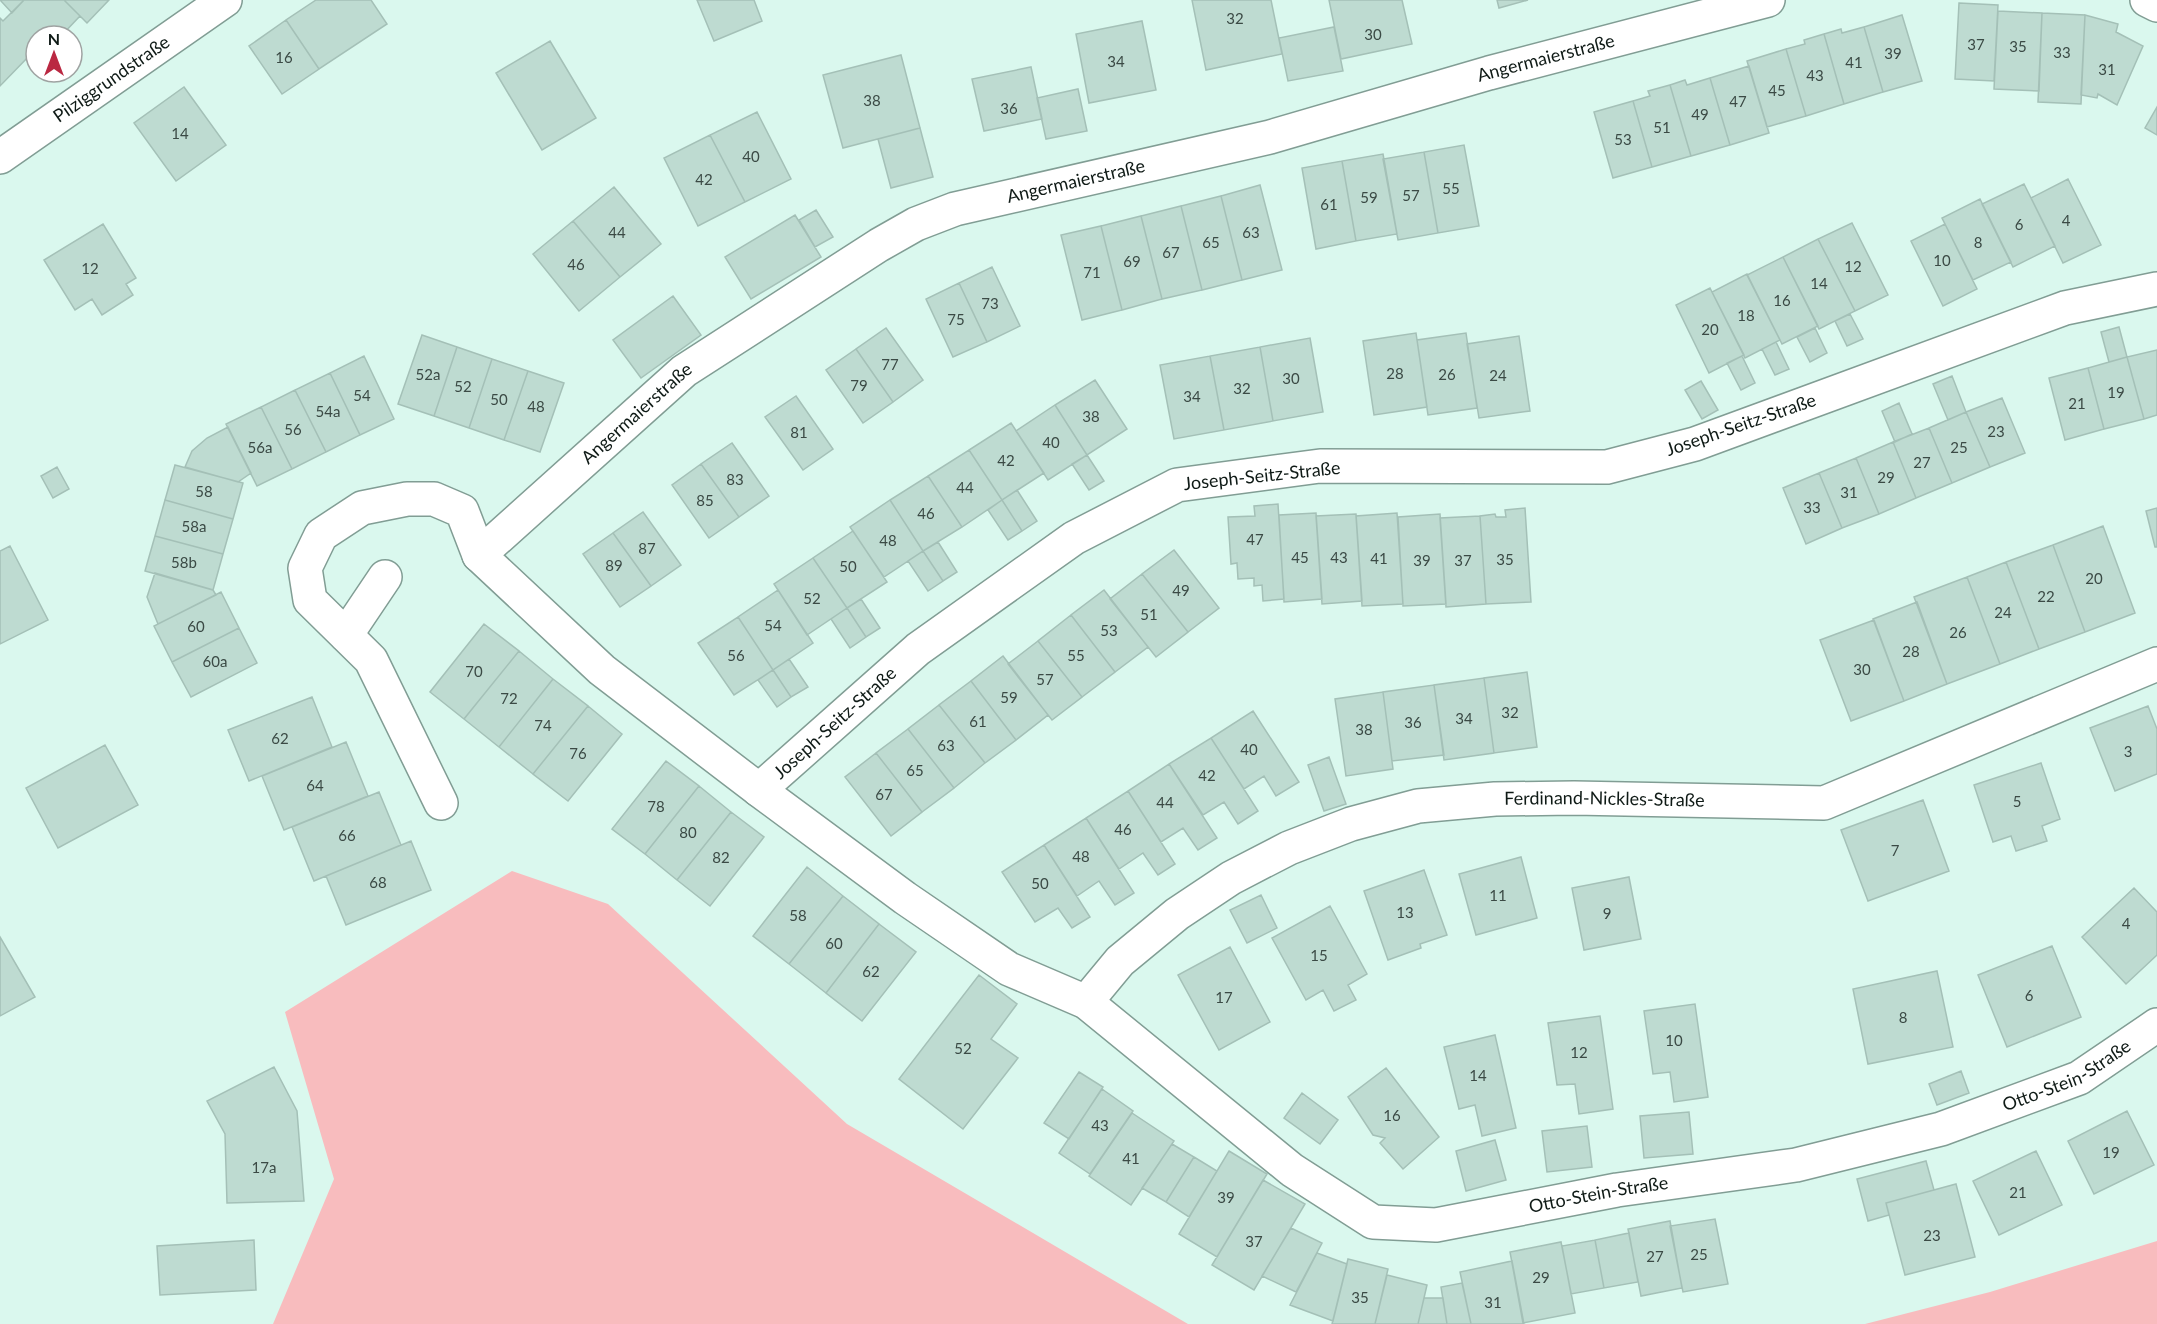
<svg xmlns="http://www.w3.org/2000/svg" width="2157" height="1324" viewBox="0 0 2157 1324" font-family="Lato,sans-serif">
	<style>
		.green { fill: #f8bcbe }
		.building { fill: #bedbd1; stroke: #a4c0b7; stroke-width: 1.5 }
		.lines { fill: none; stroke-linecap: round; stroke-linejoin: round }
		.minor-casing { stroke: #819d94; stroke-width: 36 }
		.minor { stroke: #fff; stroke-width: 33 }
		.labels { text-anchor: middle; stroke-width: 5; stroke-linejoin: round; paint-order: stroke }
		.number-label { font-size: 15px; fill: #3b4a45 }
		.street-label { font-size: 18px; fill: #0f1a16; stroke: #fff }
	</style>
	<rect width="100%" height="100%" fill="#daf8ee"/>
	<path class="green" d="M512 871 608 904 847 1124 1188 1324H273L334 1179 285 1012Z
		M2157 1241V1324H1865L1990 1292Z"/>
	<path class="building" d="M0 0H24L12 13Z
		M24 0H64L80 16 61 36H36V56L33 52 0 86V18L3 21Z
		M64 0H109L87 23Z
		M316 0H371L387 24 319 69 286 20Z
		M697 0H754L762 21 714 41Z
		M1192 0H1271L1282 54 1206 70Z
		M1329 0H1402L1412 44 1341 59Z
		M1497 0H1528L1499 8Z
		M1959 3 1998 5 1994 81 1955 79Z
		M1998 11 2042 13 2039 91 1994 89Z
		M2042 13 2085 15 2081 104 2038 102Z
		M1902 15 1922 81 1883 92 1864 27Z
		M2085 15 2118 24 2116 32 2143 46 2117 105 2098 94 2097 98 2081 95Z
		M286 20 319 69 282 94 249 46Z
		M1142 21 1156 90 1089 103 1076 34Z
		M1334 27 1343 71 1288 81 1279 38Z
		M1864 27 1883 92 1844 104 1824 34 1841 29 1842 33Z
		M1824 34 1844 104 1806 116 1786 49 1805 44 1804 40Z
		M550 41 596 118 542 150 496 73Z
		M1786 49 1806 116 1767 127 1747 61Z
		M901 55 920 128 843 148 823 75Z
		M1749 66 1769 133 1730 145 1710 78Z
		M1031 67 1042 119 984 131 972 79Z
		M1710 78 1730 145 1691 156 1670 85 1685 80 1687 85Z
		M1670 85 1691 156 1652 167 1633 101 1650 96 1648 91Z
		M184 87 226 145 176 181 134 123Z
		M1078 89 1087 131 1046 139 1037 98Z
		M1633 101 1652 167 1613 178 1594 112Z
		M2157 107V135L2145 128Z
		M757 112 791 179 745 202 710 135Z
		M920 128 933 177 891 188 878 139Z
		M710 135 745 202 698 226 664 158Z
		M1464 145 1479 226 1438 233 1424 152Z
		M1424 152 1438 233 1398 240 1383 159Z
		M1383 154 1397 234 1356 241 1342 161Z
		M1342 161 1356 241 1316 249 1302 168Z
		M2068 179 2101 245 2063 263 2031 198Z
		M2024 184 2055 246 2013 267 1982 204Z
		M1260 185 1282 270 1242 280 1221 196Z
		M614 187 661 244 620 277 573 221Z
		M1221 196 1242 280 1202 290 1181 206Z
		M1980 199 2011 262 1973 280 1942 218Z
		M1181 206 1202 290 1162 299 1141 216Z
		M816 210 833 237 815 247 799 220Z
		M795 215 821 257 751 299 725 257Z
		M1141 216 1162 299 1122 310 1101 226Z
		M573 221 620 277 579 311 533 254Z
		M1852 223 1888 295 1855 311 1818 239Z
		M103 224 136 278 126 284 133 295 102 315 92 299 75 310 44 260Z
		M1945 224 1977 289 1943 306 1911 241Z
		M1101 226 1122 310 1082 320 1061 235Z
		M1818 239 1855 311 1819 329 1783 257Z
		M1783 257 1818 326 1782 344 1747 275Z
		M992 267 1020 326 987 342 959 283Z
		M1747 274 1780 340 1745 358 1712 292Z
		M959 283 987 342 953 357 926 299Z
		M1710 288 1744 355 1709 373 1676 305Z
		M673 296 701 335 641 378 613 340Z
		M1850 314 1863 339 1847 346 1835 321Z
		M2119 327 2127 357 2109 362 2101 332Z
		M886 328 923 380 893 402 856 349Z
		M1815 328 1827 353 1810 362 1797 337Z
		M1416 333 1427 407 1374 415 1363 341Z
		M1466 333 1477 408 1428 415 1417 340Z
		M422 335 457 347 434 416 398 404Z
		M1519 336 1530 411 1479 418 1467 344Z
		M1310 338 1323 412 1273 421 1260 347Z
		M1776 342 1789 369 1775 375 1762 349Z
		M457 347 492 359 469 428 434 416Z
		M1260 347 1273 421 1224 430 1210 356Z
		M856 349 893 402 863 423 826 370Z
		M2157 350V415L2144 419 2127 357Z
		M364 356 394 419 360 435 330 373Z
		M1210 356 1224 430 1174 439 1160 365Z
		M1742 356 1755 383 1741 390 1727 363Z
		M2127 357 2144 419 2104 429 2088 368Z
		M492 359 528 371 504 440 469 428Z
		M2088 368 2104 429 2065 440 2049 378Z
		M528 371 564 383 540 452 504 440Z
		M330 373 360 435 326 452 295 390Z
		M1952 376 1966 412 1948 420 1933 384Z
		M1095 380 1127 429 1087 455 1055 405Z
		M1701 381 1718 410 1702 419 1685 390Z
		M295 390 326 452 292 469 261 407Z
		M796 396 833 449 803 470 765 417Z
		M2002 398 2025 453 1990 467 1966 412Z
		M1899 403 1912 434 1895 442 1882 411Z
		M1055 405 1087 455 1048 480 1016 431Z
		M261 407 292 469 257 486 226 424Z
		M1966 412 1990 467 1952 483 1929 428Z
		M1011 423 1044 473 1002 500 969 450Z
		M228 427 251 473 238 482 185 467 192 451 207 438Z
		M1929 428 1952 483 1916 498 1893 442Z
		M1893 442 1916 498 1879 514 1856 458Z
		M732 443 769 496 739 517 701 464Z
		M969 450 1002 500 962 527 928 476Z
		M1087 455 1104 481 1089 490 1072 464Z
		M1856 458 1879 514 1842 528 1819 473Z
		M701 464 739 517 709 538 672 485Z
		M175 465 243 483 233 519 165 500Z
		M57 467 69 489 53 498 41 476Z
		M1819 473 1842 528 1806 544 1783 488Z
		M928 476 962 527 923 551 890 500Z
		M1017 490 1037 521 1022 531 1002 500Z
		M165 500 233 519 223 554 155 536Z
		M890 500 923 551 884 577 850 527Z
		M1002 500 1022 531 1008 540 988 510Z
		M1278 504 1284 599 1263 601 1262 585 1254 586V578L1238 579 1237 563 1231 564 1228 517 1255 516 1254 506Z
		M1525 508 1531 602 1486 604 1480 516 1495 514 1496 517H1506L1505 510Z
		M2157 508V547H2155L2146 511Z
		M643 512 681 565 651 586 613 533Z
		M1316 513 1322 599 1284 602 1279 515Z
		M1397 513 1403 604 1362 606 1356 516Z
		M1356 514 1362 601 1322 604 1316 516Z
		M1440 514 1446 604 1403 606 1398 517Z
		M1480 516 1486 604 1446 607 1440 518Z
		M2103 526 2135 613 2085 632 2053 545Z
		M853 531 887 582 847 608 813 558Z
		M613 533 651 586 620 607 583 554Z
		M155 536 223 554 213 590 145 571Z
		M938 542 957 572 943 581 923 551Z
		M2053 545 2085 632 2039 649 2006 562Z
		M10 546 48 620 0 644V551Z
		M1174 550 1219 608 1188 632 1142 574Z
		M923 551 943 581 928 591 908 561Z
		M813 558 847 608 807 635 774 584Z
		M2006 562 2039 649 2000 664 1967 577Z
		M155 573 213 590 216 595 158 624 147 597Z
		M1142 574 1188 632 1156 657 1110 599Z
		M1967 577 2000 664 1947 684 1914 597Z
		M778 590 813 643 773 670 738 617Z
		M1104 590 1148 647 1115 672 1071 615Z
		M221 592 239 628 172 662 154 626Z
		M861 599 880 628 866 637 847 608Z
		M1917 602 1947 684 1904 701 1873 619Z
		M847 608 866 637 850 648 831 619Z
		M1071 615 1115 672 1082 697 1038 641Z
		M738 617 773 670 734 695 698 643Z
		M1874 620 1904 701 1851 721 1820 640Z
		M484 624 519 651 464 719 430 692Z
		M239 628 257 663 191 697 172 662Z
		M1038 641 1082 697 1052 720 1008 664Z
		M519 651 553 679 499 747 464 719Z
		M1003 656 1048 715 1016 740 971 681Z
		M789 659 808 687 791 697 773 670Z
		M773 670 791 697 777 707 758 680Z
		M1527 672 1537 747 1494 753 1484 678Z
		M1484 678 1494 753 1444 760 1434 685Z
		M553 679 588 706 533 774 499 747Z
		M971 681 1016 740 985 763 939 705Z
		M1434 685 1444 755 1392 761 1383 692Z
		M1383 692 1393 769 1346 776 1335 699Z
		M312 697 332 747 249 781 228 730Z
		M939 705 985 763 954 788 908 729Z
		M588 706 622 734 568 801 533 774Z
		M2148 706 2157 729V774L2115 791 2090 728Z
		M1253 711 1299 782 1276 796 1264 776 1244 789 1211 738Z
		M908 729 954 788 922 812 876 753Z
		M1211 738 1258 811 1238 824 1224 802 1203 815 1169 764Z
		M346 742 368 796 284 830 262 776Z
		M105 745 138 805 58 848 26 788Z
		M876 753 922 812 891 836 845 777Z
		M1329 757 1346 804 1324 811 1308 765Z
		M666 761 699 786 645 854 612 829Z
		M2041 763 2060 819 2042 826 2047 841 2016 851 2011 836 1993 842 1974 785Z
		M1169 764 1217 838 1198 850 1183 828 1161 842 1128 791Z
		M699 786 731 812 677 880 645 854Z
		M1128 791 1175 864 1158 875 1143 853 1119 869 1086 818Z
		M379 792 401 845 314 881 292 827Z
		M1923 800 1949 871 1868 901 1841 830Z
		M731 812 764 837 710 906 677 880Z
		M1086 818 1134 893 1115 905 1099 881 1077 896 1044 845Z
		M411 841 431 890 346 925 326 876Z
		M1044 845 1090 917 1072 928 1058 908 1035 922 1002 872Z
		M1521 857 1537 918 1476 935 1459 874Z
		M807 867 843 896 789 964 753 936Z
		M1424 870 1447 935 1420 944 1421 948 1388 960 1364 891Z
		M1629 877 1641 939 1584 950 1572 888Z
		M2134 888 2157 912V955L2126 984 2082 937Z
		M1261 895 1277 928 1247 943 1230 910Z
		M843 896 879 924 826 993 789 964Z
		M1330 906 1367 974 1348 985 1356 1000 1334 1011 1323 990 1306 1000 1272 938Z
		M879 924 916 952 862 1021 826 993Z
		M0 937 35 997 0 1016Z
		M2052 946 2081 1017 2007 1047 1978 975Z
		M1230 947 1270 1022 1219 1050 1178 975Z
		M1937 971 1953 1047 1868 1064 1853 989Z
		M979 975 1017 1004 991 1039 1018 1058 963 1129 899 1079Z
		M1695 1004 1708 1097 1674 1102 1670 1072 1653 1074 1644 1011Z
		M1600 1016 1613 1109 1579 1114 1575 1084 1557 1085 1548 1023Z
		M1495 1035 1516 1128 1482 1136 1475 1105 1459 1109 1444 1047Z
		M274 1067 297 1111 304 1201 227 1203 225 1134 207 1101Z
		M1386 1068 1439 1137 1403 1169 1380 1143 1385 1138 1373 1135 1348 1097Z
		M1961 1071 1969 1093 1937 1105 1929 1084Z
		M1079 1072 1103 1087 1069 1139 1044 1123Z
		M1102 1089 1133 1111 1090 1174 1059 1153Z
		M1302 1093 1338 1120 1320 1144 1284 1118Z
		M2127 1111 2154 1165 2094 1194 2068 1141Z
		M1689 1112 1693 1154 1644 1158 1640 1116Z
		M1132 1113 1174 1141 1131 1205 1089 1176Z
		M1587 1126 1592 1167 1547 1172 1542 1131Z
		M1495 1140 1506 1180 1466 1191 1456 1151Z
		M1172 1144 1194 1157 1166 1202 1142 1188Z
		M1229 1151 1267 1174 1217 1257 1179 1234Z
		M2036 1151 2062 1205 1999 1235 1973 1181Z
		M1194 1157 1217 1171 1189 1217 1166 1202Z
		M1926 1161 1934 1190 1886 1203 1889 1215 1868 1221 1857 1179Z
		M1263 1180 1305 1204 1254 1290 1212 1265Z
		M1956 1184 1975 1257 1905 1275 1886 1203Z
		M1715 1219 1728 1284 1683 1292 1670 1226Z
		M1670 1221 1682 1288 1641 1296 1628 1229Z
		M1291 1228 1322 1243 1296 1292 1262 1276Z
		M1629 1233 1638 1282 1604 1288 1595 1240Z
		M254 1240 256 1290 160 1295 157 1246Z
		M1595 1240 1604 1288 1571 1294 1562 1246Z
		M1561 1242 1575 1313 1523 1323 1510 1252Z
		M1317 1253 1347 1264 1333 1321 1290 1305Z
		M1348 1259 1388 1269 1375 1324H1332Z
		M1512 1261 1524 1324H1471L1460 1272Z
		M1387 1275 1427 1285 1418 1324H1375Z
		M1462 1283 1471 1324H1447L1441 1287Z
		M1424 1298H1443L1447 1324H1418Z"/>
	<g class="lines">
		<defs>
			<g id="minor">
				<path d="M2147 0 2157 5"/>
				<path id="s1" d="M0 157 225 0"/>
				<path id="s2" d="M2157 289 2065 308 1695 444 1607 467 1320 466 1177 485 1074 538 918 649 759 790 905 898 1009 969 1086 1002 1292 1170 1373 1222 1436 1225 1617 1190 1796 1165 1941 1129 2079 1078 2157 1025"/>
				<path d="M346 635 385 577"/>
				<path id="s3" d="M759 790 602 670 479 555 684 371 879 245 916 224 955 209 1270 137 1489 73 1768 0"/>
				<path d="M441 803 371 660 310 600 305 568 321 535 362 508 407 499H434L462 511 479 555"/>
				<path id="s4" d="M1086 1002 1120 961 1177 914 1231 878 1289 848 1351 824 1418 806 1495 799 1574 798 1824 803 2157 664"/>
			</g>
		</defs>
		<use href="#minor" class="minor-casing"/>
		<use href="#minor" class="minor"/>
	</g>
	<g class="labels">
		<g class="number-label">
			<text x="1235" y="24">32</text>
			<text x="1373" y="40">30</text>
			<text x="1976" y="50">37</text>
			<text x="2018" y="52">35</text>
			<text x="2062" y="58">33</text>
			<text x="1893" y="59">39</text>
			<text x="284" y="63">16</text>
			<text x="1116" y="67">34</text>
			<text x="1854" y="68">41</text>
			<text x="2107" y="75">31</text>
			<text x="1815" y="81">43</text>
			<text x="1777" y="96">45</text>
			<text x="872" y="106">38</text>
			<text x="1738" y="107">47</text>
			<text x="1009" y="114">36</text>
			<text x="1700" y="120">49</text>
			<text x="1662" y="133">51</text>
			<text x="180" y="139">14</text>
			<text x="1623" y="145">53</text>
			<text x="751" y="162">40</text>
			<text x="704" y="185">42</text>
			<text x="1451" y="194">55</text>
			<text x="1411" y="201">57</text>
			<text x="1369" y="203">59</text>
			<text x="1329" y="210">61</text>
			<text x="2066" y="226">4</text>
			<text x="2019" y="230">6</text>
			<text x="617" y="238">44</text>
			<text x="1251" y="238">63</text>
			<text x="1211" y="248">65</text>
			<text x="1978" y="248">8</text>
			<text x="1171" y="258">67</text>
			<text x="1942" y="266">10</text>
			<text x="1132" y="267">69</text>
			<text x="576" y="270">46</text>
			<text x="1853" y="272">12</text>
			<text x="90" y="274">12</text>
			<text x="1092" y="278">71</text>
			<text x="1819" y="289">14</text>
			<text x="1782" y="306">16</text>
			<text x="990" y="309">73</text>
			<text x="1746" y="321">18</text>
			<text x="956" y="325">75</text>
			<text x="1710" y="335">20</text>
			<text x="890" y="370">77</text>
			<text x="1395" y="379">28</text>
			<text x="428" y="380">52a</text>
			<text x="1447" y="380">26</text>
			<text x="1498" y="381">24</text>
			<text x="1291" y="384">30</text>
			<text x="859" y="391">79</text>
			<text x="463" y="392">52</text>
			<text x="1242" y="394">32</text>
			<text x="2116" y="398">19</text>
			<text x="362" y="401">54</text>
			<text x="1192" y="402">34</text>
			<text x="499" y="405">50</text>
			<text x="2077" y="409">21</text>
			<text x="536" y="412">48</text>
			<text x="328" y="417">54a</text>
			<text x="1091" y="422">38</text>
			<text x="293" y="435">56</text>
			<text x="1996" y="437">23</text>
			<text x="799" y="438">81</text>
			<text x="1051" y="448">40</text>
			<text x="260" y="453">56a</text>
			<text x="1959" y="453">25</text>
			<text x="1006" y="466">42</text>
			<text x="1922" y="468">27</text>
			<text x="1886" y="483">29</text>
			<text x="735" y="485">83</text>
			<text x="965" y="493">44</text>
			<text x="204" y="497">58</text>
			<text x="1849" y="498">31</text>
			<text x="705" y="506">85</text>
			<text x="1812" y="513">33</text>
			<text x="926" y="519">46</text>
			<text x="194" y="532">58a</text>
			<text x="1255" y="545">47</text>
			<text x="888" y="546">48</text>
			<text x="647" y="554">87</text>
			<text x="1300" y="563">45</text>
			<text x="1339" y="563">43</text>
			<text x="1379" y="564">41</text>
			<text x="1505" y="565">35</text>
			<text x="1422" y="566">39</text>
			<text x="1463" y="566">37</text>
			<text x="184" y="568">58b</text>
			<text x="614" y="571">89</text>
			<text x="848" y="572">50</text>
			<text x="2094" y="584">20</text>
			<text x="1181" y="596">49</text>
			<text x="2046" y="602">22</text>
			<text x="812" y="604">52</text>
			<text x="2003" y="618">24</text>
			<text x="1149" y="620">51</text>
			<text x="773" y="631">54</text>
			<text x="196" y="632">60</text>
			<text x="1109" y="636">53</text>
			<text x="1958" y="638">26</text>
			<text x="1911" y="657">28</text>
			<text x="736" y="661">56</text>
			<text x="1076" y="661">55</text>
			<text x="215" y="667">60a</text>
			<text x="1862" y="675">30</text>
			<text x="474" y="677">70</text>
			<text x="1045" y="685">57</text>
			<text x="1009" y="703">59</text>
			<text x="509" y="704">72</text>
			<text x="1510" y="718">32</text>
			<text x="1464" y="724">34</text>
			<text x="978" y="727">61</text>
			<text x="1413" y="728">36</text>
			<text x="543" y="731">74</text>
			<text x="1364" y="735">38</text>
			<text x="280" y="744">62</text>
			<text x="946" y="751">63</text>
			<text x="1249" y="755">40</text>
			<text x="2128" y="757">3</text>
			<text x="578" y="759">76</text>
			<text x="915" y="776">65</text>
			<text x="1207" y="781">42</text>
			<text x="315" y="791">64</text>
			<text x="884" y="800">67</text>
			<text x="2017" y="807">5</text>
			<text x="1165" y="808">44</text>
			<text x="656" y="812">78</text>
			<text x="1123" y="835">46</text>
			<text x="688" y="838">80</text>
			<text x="347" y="841">66</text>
			<text x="1895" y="856">7</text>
			<text x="1081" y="862">48</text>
			<text x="721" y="863">82</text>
			<text x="378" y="888">68</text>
			<text x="1040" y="889">50</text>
			<text x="1498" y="901">11</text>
			<text x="1405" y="918">13</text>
			<text x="1607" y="919">9</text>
			<text x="798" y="921">58</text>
			<text x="2126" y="929">4</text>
			<text x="834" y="949">60</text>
			<text x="1319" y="961">15</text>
			<text x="871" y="977">62</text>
			<text x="2029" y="1001">6</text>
			<text x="1224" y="1003">17</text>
			<text x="1903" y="1023">8</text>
			<text x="1674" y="1046">10</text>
			<text x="963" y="1054">52</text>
			<text x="1579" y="1058">12</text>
			<text x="1478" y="1081">14</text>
			<text x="1392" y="1121">16</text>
			<text x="1100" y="1131">43</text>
			<text x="2111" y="1158">19</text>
			<text x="1131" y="1164">41</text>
			<text x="264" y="1173">17a</text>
			<text x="2018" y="1198">21</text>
			<text x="1226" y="1203">39</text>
			<text x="1932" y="1241">23</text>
			<text x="1254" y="1247">37</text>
			<text x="1699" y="1260">25</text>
			<text x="1655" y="1262">27</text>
			<text x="1541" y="1283">29</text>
			<text x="1360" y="1303">35</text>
			<text x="1493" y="1308">31</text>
		</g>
		<g class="street-label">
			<text dy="6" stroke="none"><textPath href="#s3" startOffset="1568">Angermaierstraße</textPath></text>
			<text dy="6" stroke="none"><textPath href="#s1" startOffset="136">Pilziggrundstraße</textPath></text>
			<text dy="6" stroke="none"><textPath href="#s3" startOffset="1082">Angermaierstraße</textPath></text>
			<text dy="6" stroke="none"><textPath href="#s3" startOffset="578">Angermaierstraße</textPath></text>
			<text transform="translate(1741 425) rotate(-19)" y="6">Joseph-Seitz-Straße</text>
			<text transform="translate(1262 476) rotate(-6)" y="6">Joseph-Seitz-Straße</text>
			<text transform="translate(835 723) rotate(-42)" y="6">Joseph-Seitz-Straße</text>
			<text dy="6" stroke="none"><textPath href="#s4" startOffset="580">Ferdinand-Nickles-Straße</textPath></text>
			<text dy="6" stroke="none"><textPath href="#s2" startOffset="2998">Otto-Stein-Straße</textPath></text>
			<text dy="6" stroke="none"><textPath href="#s2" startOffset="2512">Otto-Stein-Straße</textPath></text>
		</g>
	</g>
	<g transform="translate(54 54)"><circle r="28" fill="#ffffff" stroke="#9fa3a2" stroke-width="1.5"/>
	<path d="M0-4.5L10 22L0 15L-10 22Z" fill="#ba2842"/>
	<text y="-9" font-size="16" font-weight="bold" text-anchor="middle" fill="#0f1a16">N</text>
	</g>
</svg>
